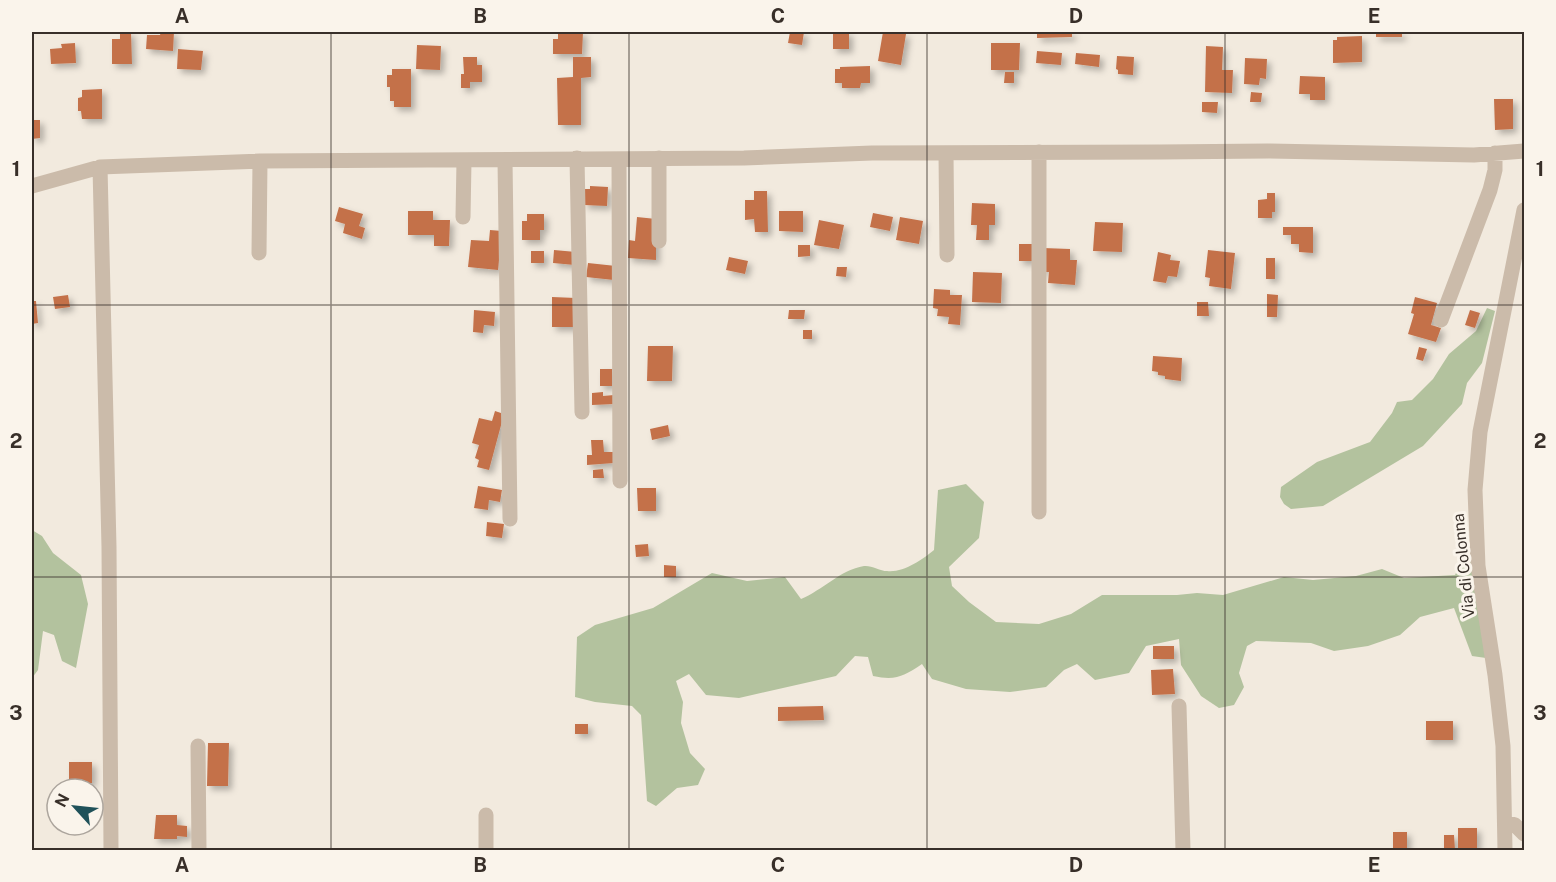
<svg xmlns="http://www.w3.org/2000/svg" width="1556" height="882" viewBox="0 0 1556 882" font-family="'Public Sans',sans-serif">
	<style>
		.green { fill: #b3c29e }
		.building { fill: #c4714a; filter: url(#shadow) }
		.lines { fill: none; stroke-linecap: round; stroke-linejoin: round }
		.minor { stroke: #cbbbaa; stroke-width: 15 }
		.grid { fill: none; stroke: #382f29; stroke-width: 1.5; stroke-opacity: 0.55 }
		.labels { text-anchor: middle; stroke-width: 6; stroke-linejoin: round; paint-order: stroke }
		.street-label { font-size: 16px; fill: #382f29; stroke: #faf4eb }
		.neatline { fill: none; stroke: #382f29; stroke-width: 2 }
		.grid-label { font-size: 20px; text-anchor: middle; font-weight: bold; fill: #382f29 }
	</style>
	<defs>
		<filter id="shadow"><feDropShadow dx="4" dy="4" stdDeviation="3" flood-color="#0004"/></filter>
	</defs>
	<rect width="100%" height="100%" fill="#f2eade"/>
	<path class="green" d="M1487 308 1495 311 1482 363 1467 383 1462 404 1423 446 1323 506 1291 509 1284 504 1280 497 1281 487 1317 462 1370 442 1392 413 1397 402 1412 400 1433 379 1449 354 1476 331Z
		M966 484 984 502 979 538 949 567 952 586 969 602 996 622 1039 624 1071 614 1102 595H1177L1197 593 1223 595 1284 577 1313 580 1356 576 1382 569 1404 578 1455 575 1463 559 1474 561 1486 658 1472 656 1454 608 1420 617 1400 635 1368 646 1334 651 1311 643 1256 641 1247 646 1239 673 1244 687 1234 705 1219 708 1201 696 1181 665 1179 639 1146 646 1129 673 1095 680 1077 664 1064 670 1046 687 1010 692 966 689 932 679 922 664C904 676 896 681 873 676L868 657 855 656 836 676 739 698 706 695 689 674 676 681 683 702 681 723 690 753 705 769 698 785 677 788 656 806 647 801 641 715 632 706 595 702 575 697 577 637 595 625 653 608 712 573 747 581 785 577 801 599C823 590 840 570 864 566 871 565 880 571 887 571 903 573 922 560 934 550L938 490Z
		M32 530 42 536 53 553 81 575 88 604 76 668 62 661 54 635 43 631 38 670 32 678Z"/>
	<path class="building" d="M120 32H131L132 64H112V39H120Z
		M161 32H174L173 51 146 49 147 35H160Z
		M558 32H583L582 54H553V39H558Z
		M790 32H804L802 45 788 43Z
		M833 32H849V49H833Z
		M883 32 906 34 901 65 878 61Z
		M1037 32H1072V37L1037 38Z
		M1376 32H1402V37H1376Z
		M1362 36V62L1333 63V40H1337V37Z
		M75 43 76 63 51 64 50 49 62 48 61 44Z
		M991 43H1020L1019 70H991Z
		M417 45 441 46 440 70 416 69Z
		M1206 46 1223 47 1222 70H1233L1232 93 1205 92Z
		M178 49 203 51 201 70 177 69Z
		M1037 51 1062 53 1061 65 1036 63Z
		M1076 53 1100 55 1099 67 1075 64Z
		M1117 56 1134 57 1133 75 1118 74V70L1116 69Z
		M463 57H477V65H482V82H470V88H461V74H464Z
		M573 57H591V77L581 78V125H558L557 78 573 77Z
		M1245 58 1267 59 1266 79 1260 78 1259 85 1244 84Z
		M870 66V83H861L860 88H842V83H835V69H840V67Z
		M392 69H411V107H394V101H390V87H387V75H392Z
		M1005 72H1014V83H1004Z
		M1300 76 1325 77V100H1310V94H1299Z
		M102 89V119H82L81 111H78V98L82 97V90Z
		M1251 92 1262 93 1261 102H1250Z
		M1494 99H1513V129L1495 130Z
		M1202 102H1218L1217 113 1202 112Z
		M32 120H40V138L32 139Z
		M590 186 608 187 607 206 584 205 585 189H590Z
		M754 191H767L768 232H755L754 219 745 220V200H754Z
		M1267 193H1275V212H1272V218H1258V200L1267 199Z
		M972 203 995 204V225H989V240H976L977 225H971Z
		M339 207 363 214 359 226 365 228 362 239 343 233 345 224 335 221Z
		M408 211H433V220H450L449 246H434V235H408Z
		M779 211H803V232L779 231Z
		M873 213 893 217 890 231 870 227Z
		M527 214H544V230H540V240H522V221H527Z
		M637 217 656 219V260L628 258 629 240 635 241Z
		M900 217 923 221 919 244 896 240Z
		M819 220 844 225 839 249 814 245Z
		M1095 222 1123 223 1122 252 1093 251Z
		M1283 227H1313V253L1299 252V244H1291V235H1283Z
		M490 230 502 231 498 270 468 267 471 240 489 241Z
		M1019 244H1034L1033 261H1019Z
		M798 245H810V256L798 257Z
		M1043 248 1070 249V260H1077L1075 285 1048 283 1049 272H1042Z
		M554 250 576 252 575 265 553 263Z
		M1208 250 1235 253 1231 289 1209 286 1210 278 1205 277Z
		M531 251H544V263H531Z
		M1158 252 1171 255 1170 260 1180 261 1177 277 1168 276 1166 283 1153 281Z
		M729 257 748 261 745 274 726 270Z
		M1266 258H1275V279H1266Z
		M588 263 616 266 614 280 586 277Z
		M837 267H847L846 277 836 276Z
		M973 272 1002 273 1001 303 972 302Z
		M934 289 950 290V295H962L960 325 948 324 949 317 937 316 938 309 933 308Z
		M1267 294 1278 295 1277 317H1267Z
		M68 295 70 307 55 309 53 297Z
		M552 297 576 298 575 327H552Z
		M1415 297 1437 303 1431 325 1441 328 1436 342 1408 334 1414 314 1411 313Z
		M32 301H36L38 323 32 324Z
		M1197 302H1208L1209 316H1197Z
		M474 310 495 312 494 326 484 325 483 333 473 332Z
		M789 310H805L804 319H788Z
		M1470 310 1480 313 1475 328 1465 325Z
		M803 330H812V339H803Z
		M648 346H673L672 381H647Z
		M1419 347 1427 349 1423 361 1416 359Z
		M1153 356 1182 358 1181 381 1165 379V376L1158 375V372L1152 371Z
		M600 369H612V386H600Z
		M603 392V396L614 395V404L592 405V393Z
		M495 411 504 414 489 470 477 467 479 460 475 458 479 445 472 443 479 418 492 421Z
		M668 425 670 436 652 440 650 429Z
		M591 440H603L604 452H613L614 463 587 465V455H592Z
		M603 469 604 478H593V470Z
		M478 486 502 490 500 502 489 500 488 510 474 508Z
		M637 488H656V511H638Z
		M487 522 504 524 502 538 486 536Z
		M648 544 649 556 636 557 635 545Z
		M664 565 676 566V577H664Z
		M1153 646H1174V659H1153Z
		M1173 669 1175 694 1152 695 1151 670Z
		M823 706 824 720 778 721V707Z
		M1426 721H1453V740H1426Z
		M575 724H588V734H575Z
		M208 743H229L228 786H207Z
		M69 762H92V783H69Z
		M156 815H177V825L187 826V837L177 836V839H154Z
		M1458 828H1477V849H1458Z
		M1393 832H1407V850H1393Z
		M1444 835H1454L1455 850H1444Z"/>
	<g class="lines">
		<path class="minor" d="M946 153 947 255
			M577 158 582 412
			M659 158V241
			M619 159 620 481
			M505 160 510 519
			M100 167 109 547 111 850
			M32 186 100 167 260 161 744 158 872 153 1160 152 1268 151 1474 155 1524 151
			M463 217 464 161
			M259 253 260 161
			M1441 320 1490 190 1495 170V153
			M1039 512V152
			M1179 706 1183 850
			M198 746 199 850
			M1505 822 1515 825 1524 834
			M486 850V815
			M1505 850 1503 746 1495 675 1478 566 1475 490 1480 432 1524 210"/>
	</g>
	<path class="grid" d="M331 32V850M629 32V850M927 32V850M1225 32V850M32 305H1524M32 577H1524"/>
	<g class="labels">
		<g class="street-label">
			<text transform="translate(1463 566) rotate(-96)" y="6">Via di Colonna</text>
		</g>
	</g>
	<rect width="1556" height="882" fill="none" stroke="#faf4eb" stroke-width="66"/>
	<g transform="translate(75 807) rotate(297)"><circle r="28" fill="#faf4eb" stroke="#aca59d" stroke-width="1.5"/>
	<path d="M0-4.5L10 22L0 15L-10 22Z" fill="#1f5159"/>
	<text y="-9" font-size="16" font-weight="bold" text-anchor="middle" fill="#382f29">N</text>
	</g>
	<rect x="33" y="33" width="1490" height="816" class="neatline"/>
	<g class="grid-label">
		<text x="182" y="23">A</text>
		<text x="480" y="23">B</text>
		<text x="778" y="23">C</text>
		<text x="1076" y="23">D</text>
		<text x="1374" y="23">E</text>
		<text x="16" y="176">1</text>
		<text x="1540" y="176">1</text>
		<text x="16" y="448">2</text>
		<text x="1540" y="448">2</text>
		<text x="16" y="720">3</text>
		<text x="1540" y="720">3</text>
		<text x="182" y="872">A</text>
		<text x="480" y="872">B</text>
		<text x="778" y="872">C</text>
		<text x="1076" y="872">D</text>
		<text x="1374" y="872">E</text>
	</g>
</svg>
